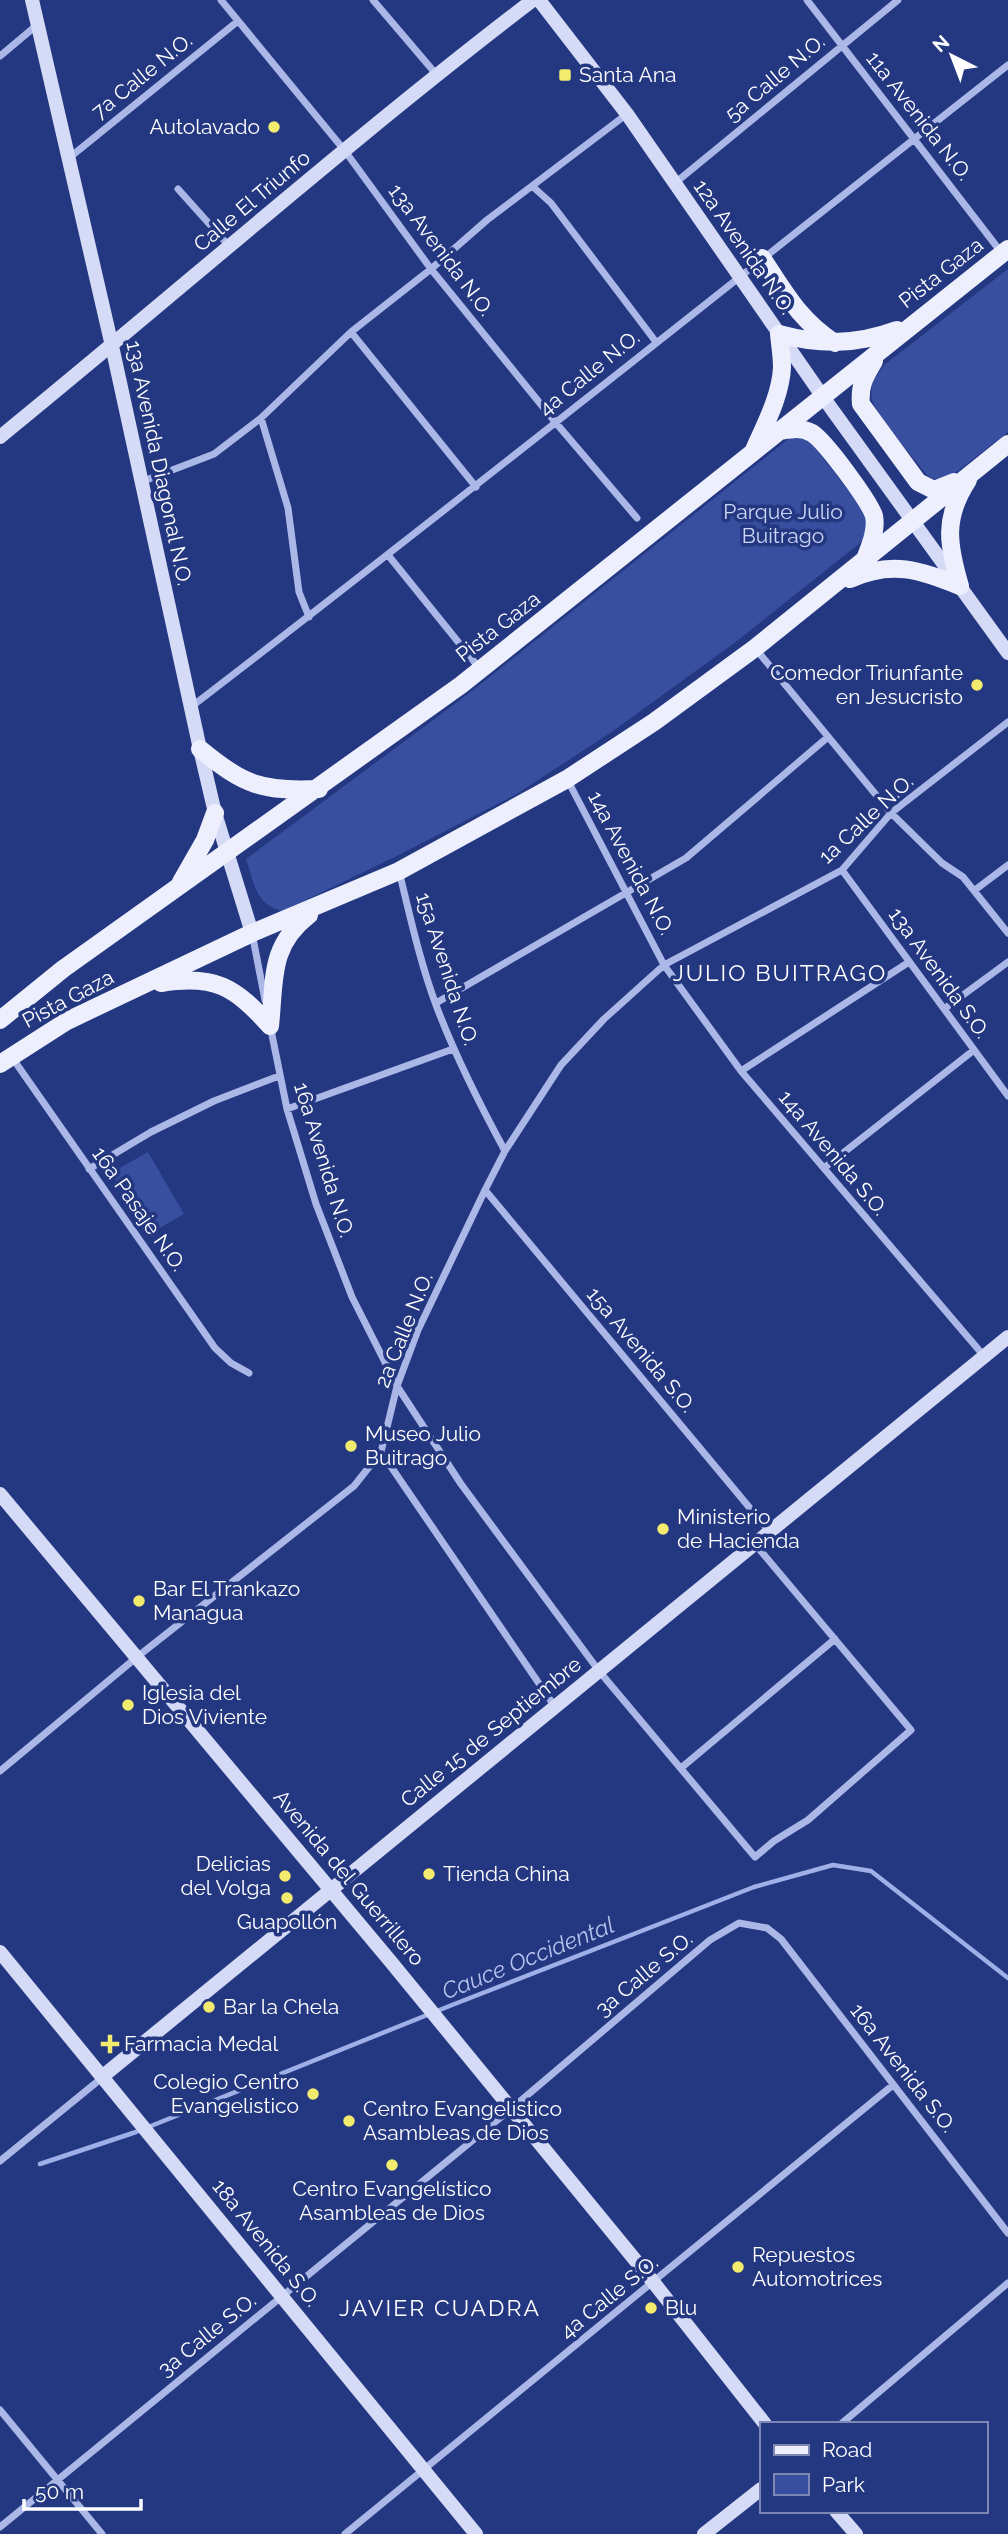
<svg xmlns="http://www.w3.org/2000/svg" width="1008" height="2534" viewBox="0 0 1008 2534" font-family="Raleway,sans-serif">
	<style>
		.green { fill: #384e9f }
		.lines { fill: none; stroke-linecap: round; stroke-linejoin: round }
		.stream { stroke: #9fb0e8; stroke-width: 4.5 }
		.street { stroke: #abb8e7; stroke-width: 7 }
		.secondary { stroke: #d5dbf6; stroke-width: 14 }
		.primary { stroke: #edeffd; stroke-width: 18 }
		.poi-dot { fill: #f2eb6e; stroke: #243781; stroke-width: 2.5 }
		.labels { text-anchor: middle; stroke-width: 7; stroke-linejoin: round; paint-order: stroke }
		.poi-label { font-size: 21px; fill: #fff; stroke: #243781; text-anchor: start }
		.street-label { font-size: 21px; fill: #fff; stroke: #243781 }
		.park-label { font-size: 21px; fill: #ced7f6; stroke: #243781 }
		.neighbourhood-label { font-size: 23px; letter-spacing: 2px; fill: #fff; stroke: #243781 }
		.water-label { font-size: 23px; font-style: italic; fill: #b6c3ef; stroke: #243781 }
	</style>
	<rect width="100%" height="100%" fill="#243781"/>
	<path class="green" d="M1008 269V432L950 477 939 481 928 476C918 464 874 411 872 400 869 385 876 376 884 365Z
		M791 437 808 439 870 518 865 539 737 641 613 731 517 794 399 855 283 911C255 905 254 882 246 859L472 691Z
		M148 1152 184 1214 148 1235 111 1173Z"/>
	<g class="lines">
		<path class="stream" d="M40 2164 136 2132 452 2005 754 1887 833 1865 871 1871 1008 1978"/>
		<path class="street" d="M221 0 345 151 431 269 556 423 637 518
			M373 0 436 74
			M807 0 1001 252
			M0 56 37 25
			M69 158 238 21
			M675 183 898 0
			M532 186 551 203 656 342
			M178 189 230 247
			M351 332 476 487
			M261 418 288 508 299 592 309 617
			M141 482 214 454 261 418 351 332 431 269 487 220 627 114
			M388 555 480 669
			M755 648 891 813 942 863 963 877 1008 933
			M191 707C466 496 736 279 1008 65
			M567 779 664 965 741 1071 984 1356
			M842 870 1008 1096
			M399 871C410 916 420 962 436 1005 455 1056 479 1103 505 1151
			M975 890 1008 865
			M252 933 265 1000
			M436 1003 686 858 828 737
			M944 1009 1008 962
			M270 1025 287 1109 316 1204 352 1297 397 1386 461 1484 599 1671 755 1857 774 1841 808 1820 911 1730 755 1544
			M11 1056 215 1348 231 1363 249 1373
			M741 1071 909 962
			M287 1109 453 1049
			M824 1168 974 1050
			M89 1169 151 1132 214 1101 279 1076
			M485 1190 769 1531
			M381 1452 555 1707
			M681 1768 835 1639
			M0 1771 137 1657 354 1486 381 1452 397 1386 418 1330 485 1190 505 1151 561 1065 604 1019 664 965 842 870 891 813 1008 722
			M0 2161 103 2077
			M0 2410 102 2534
			M841 2424 1008 2283
			M0 2527 511 2109 710 1940 739 1923 767 1928 781 1939 1008 2233
			M345 2534 893 2085"/>
		<path class="secondary" d="M32 0 112 346 200 749 215 813 252 933
			M539 0 627 114 823 397 1008 653
			M0 437C178 292 351 139 533 0
			M0 1494 391 1962 654 2283 765 2424
			M0 1952 476 2534
			M103 2076 1008 1337
			M836 2511 856 2534
			M704 2534 761 2489"/>
		<path class="primary" d="M762 258C785 292 799 320 835 343
			M874 361C865 376 859 386 861 404L918 482 934 490 954 482
			M780 431C792 429 801 427 812 433 825 441 870 502 874 516 877 530 870 546 865 559
			M754 450C765 425 781 395 782 367 782 356 780 345 779 334 820 345 856 345 897 330
			M850 579C892 560 919 570 960 586
			M960 586C948 545 943 518 968 480
			M200 749C244 785 262 792 319 789
			M181 882 205 840 215 813
			M161 983C215 974 235 987 270 1026
			M0 1020 63 969 461 685 1008 249
			M270 1026C275 979 269 946 309 915
			M0 1064 67 1021 252 933 399 871 567 779 654 722 755 648 1008 444"/>
	</g>
	<g class="poi-dot">
		<rect x="558" y="68" width="14" height="14" rx="3.5"/>
		<circle cx="274" cy="127" r="7"/>
		<circle cx="977" cy="685" r="7"/>
		<circle cx="351" cy="1446" r="7"/>
		<circle cx="663" cy="1529" r="7"/>
		<circle cx="139" cy="1601" r="7"/>
		<circle cx="128" cy="1705" r="7"/>
		<circle cx="429" cy="1874" r="7"/>
		<circle cx="285" cy="1876" r="7"/>
		<circle cx="287" cy="1898" r="7"/>
		<circle cx="209" cy="2007" r="7"/>
		<path d="M106.5 2033.5h7v7h7v7h-7v7h-7v-7h-7v-7h7z"/>
		<circle cx="313" cy="2094" r="7"/>
		<circle cx="349" cy="2121" r="7"/>
		<circle cx="392" cy="2165" r="7"/>
		<circle cx="738" cy="2267" r="7"/>
		<circle cx="651" cy="2308" r="7"/>
	</g>
	<g class="labels">
		<g class="poi-label">
			<text x="579" y="82">Santa Ana</text>
			<text x="260" y="134" text-anchor="end">Autolavado</text>
			<text x="963" y="680" text-anchor="end">Comedor Triunfante<tspan x="963" dy="24">en Jesucristo</tspan></text>
			<text x="365" y="1441">Museo Julio<tspan x="365" dy="24">Buitrago</tspan></text>
			<text x="677" y="1524">Ministerio<tspan x="677" dy="24">de Hacienda</tspan></text>
			<text x="153" y="1596">Bar El Trankazo<tspan x="153" dy="24">Managua</tspan></text>
			<text x="142" y="1700">Iglesia del<tspan x="142" dy="24">Dios Viviente</tspan></text>
			<text x="271" y="1871" text-anchor="end">Delicias<tspan x="271" dy="24">del Volga</tspan></text>
			<text x="443" y="1881">Tienda China</text>
			<text x="287" y="1929" text-anchor="middle">Guapollón</text>
			<text x="223" y="2014">Bar la Chela</text>
			<text x="124" y="2051">Farmacia Medal</text>
			<text x="299" y="2089" text-anchor="end">Colegio Centro<tspan x="299" dy="24">Evangelistico</tspan></text>
			<text x="363" y="2116">Centro Evangelistico<tspan x="363" dy="24">Asambleas de Dios</tspan></text>
			<text x="392" y="2196" text-anchor="middle">Centro Evangelístico<tspan x="392" dy="24">Asambleas de Dios</tspan></text>
			<text x="752" y="2262">Repuestos<tspan x="752" dy="24">Automotrices</tspan></text>
			<text x="665" y="2315">Blu</text>
		</g>
		<g class="street-label">
			<text transform="translate(142 76) rotate(-39)" y="7">7a Calle N.O.</text>
			<text transform="translate(775 78) rotate(-40)" y="7">5a Calle N.O.</text>
			<text transform="translate(919 116) rotate(52)" y="7">11a Avenida N.O.</text>
			<text transform="translate(252 201) rotate(-40)" y="7">Calle El Triunfo</text>
			<text transform="translate(744 247) rotate(55)" y="7">12a Avenida N.O.</text>
			<text transform="translate(441 250) rotate(53)" y="7">13a Avenida N.O.</text>
			<text transform="translate(941 273) rotate(-38)" y="7">Pista Gaza</text>
			<text transform="translate(589 373) rotate(-39)" y="7">4a Calle N.O.</text>
			<text transform="translate(159 463) rotate(78)" y="7">13a Avenida Diagonal N.O.</text>
			<text transform="translate(498 627) rotate(-38)" y="7">Pista Gaza</text>
			<text transform="translate(866 819) rotate(-43)" y="7">1a Calle N.O.</text>
			<text transform="translate(631 863) rotate(62)" y="7">14a Avenida N.O.</text>
			<text transform="translate(447 969) rotate(72)" y="7">15a Avenida N.O.</text>
			<text transform="translate(939 973) rotate(54)" y="7">13a Avenida S.O.</text>
			<text transform="translate(68 999) rotate(-28)" y="7">Pista Gaza</text>
			<text transform="translate(833 1153) rotate(50)" y="7">14a Avenida S.O.</text>
			<text transform="translate(324 1160) rotate(73)" y="7">16a Avenida N.O.</text>
			<text transform="translate(139 1209) rotate(55)" y="7">16a Pasaje N.O.</text>
			<text transform="translate(404 1330) rotate(-68)" y="7">2a Calle N.O.</text>
			<text transform="translate(641 1350) rotate(50)" y="7">15a Avenida S.O.</text>
			<text transform="translate(491 1732) rotate(-39)" y="7">Calle 15 de Septiembre</text>
			<text transform="translate(349 1878) rotate(50)" y="7">Avenida del Guerrillero</text>
			<text transform="translate(644 1974) rotate(-40)" y="7">3a Calle S.O.</text>
			<text transform="translate(903 2068) rotate(52)" y="7">16a Avenida S.O.</text>
			<text transform="translate(266 2243) rotate(51)" y="7">18a Avenida S.O.</text>
			<text transform="translate(609 2297) rotate(-39)" y="7">4a Calle S.O.</text>
			<text transform="translate(207 2335) rotate(-39)" y="7">3a Calle S.O.</text>
		</g>
		<g class="park-label">
			<text x="783" y="519">Parque Julio<tspan x="783" dy="24">Buitrago</tspan></text>
		</g>
		<g class="neighbourhood-label">
			<text x="780" y="981">JULIO BUITRAGO</text>
			<text x="440" y="2316">JAVIER CUADRA</text>
		</g>
		<g class="water-label">
			<text transform="translate(528 1958) rotate(-22)" y="8">Cauce Occidental</text>
		</g>
	</g>
	<rect x="760" y="2422" width="228" height="91" fill="#243781" stroke="#7c87b3" stroke-width="2"/>
	<rect x="774" y="2445" width="35" height="10" fill="#edeffd" stroke="#7c87b3" stroke-width="2"/>
	<text x="822" y="2457" font-size="21" fill="#ffffff">Road</text>
	<rect x="774" y="2474" width="35" height="21" fill="#384e9f" stroke="#7c87b3" stroke-width="2"/>
	<text x="822" y="2492" font-size="21" fill="#ffffff">Park</text>
	<g transform="translate(952 56) rotate(318)" stroke="#243781" stroke-width="5" paint-order="stroke">
	<path d="M0-5L12 26L0 18L-12 26Z" fill="#ffffff"/>
	<text y="-10" font-size="19" font-weight="bold" text-anchor="middle" fill="#ffffff">N</text>
	</g>
	<path d="M24 2499v10h117v-10" fill="none" stroke="#ffffff" stroke-width="3.5"/>
	<text x="35" y="2499" font-size="21" fill="#ffffff" stroke="#243781" stroke-width="5" paint-order="stroke">50 m</text>
</svg>
